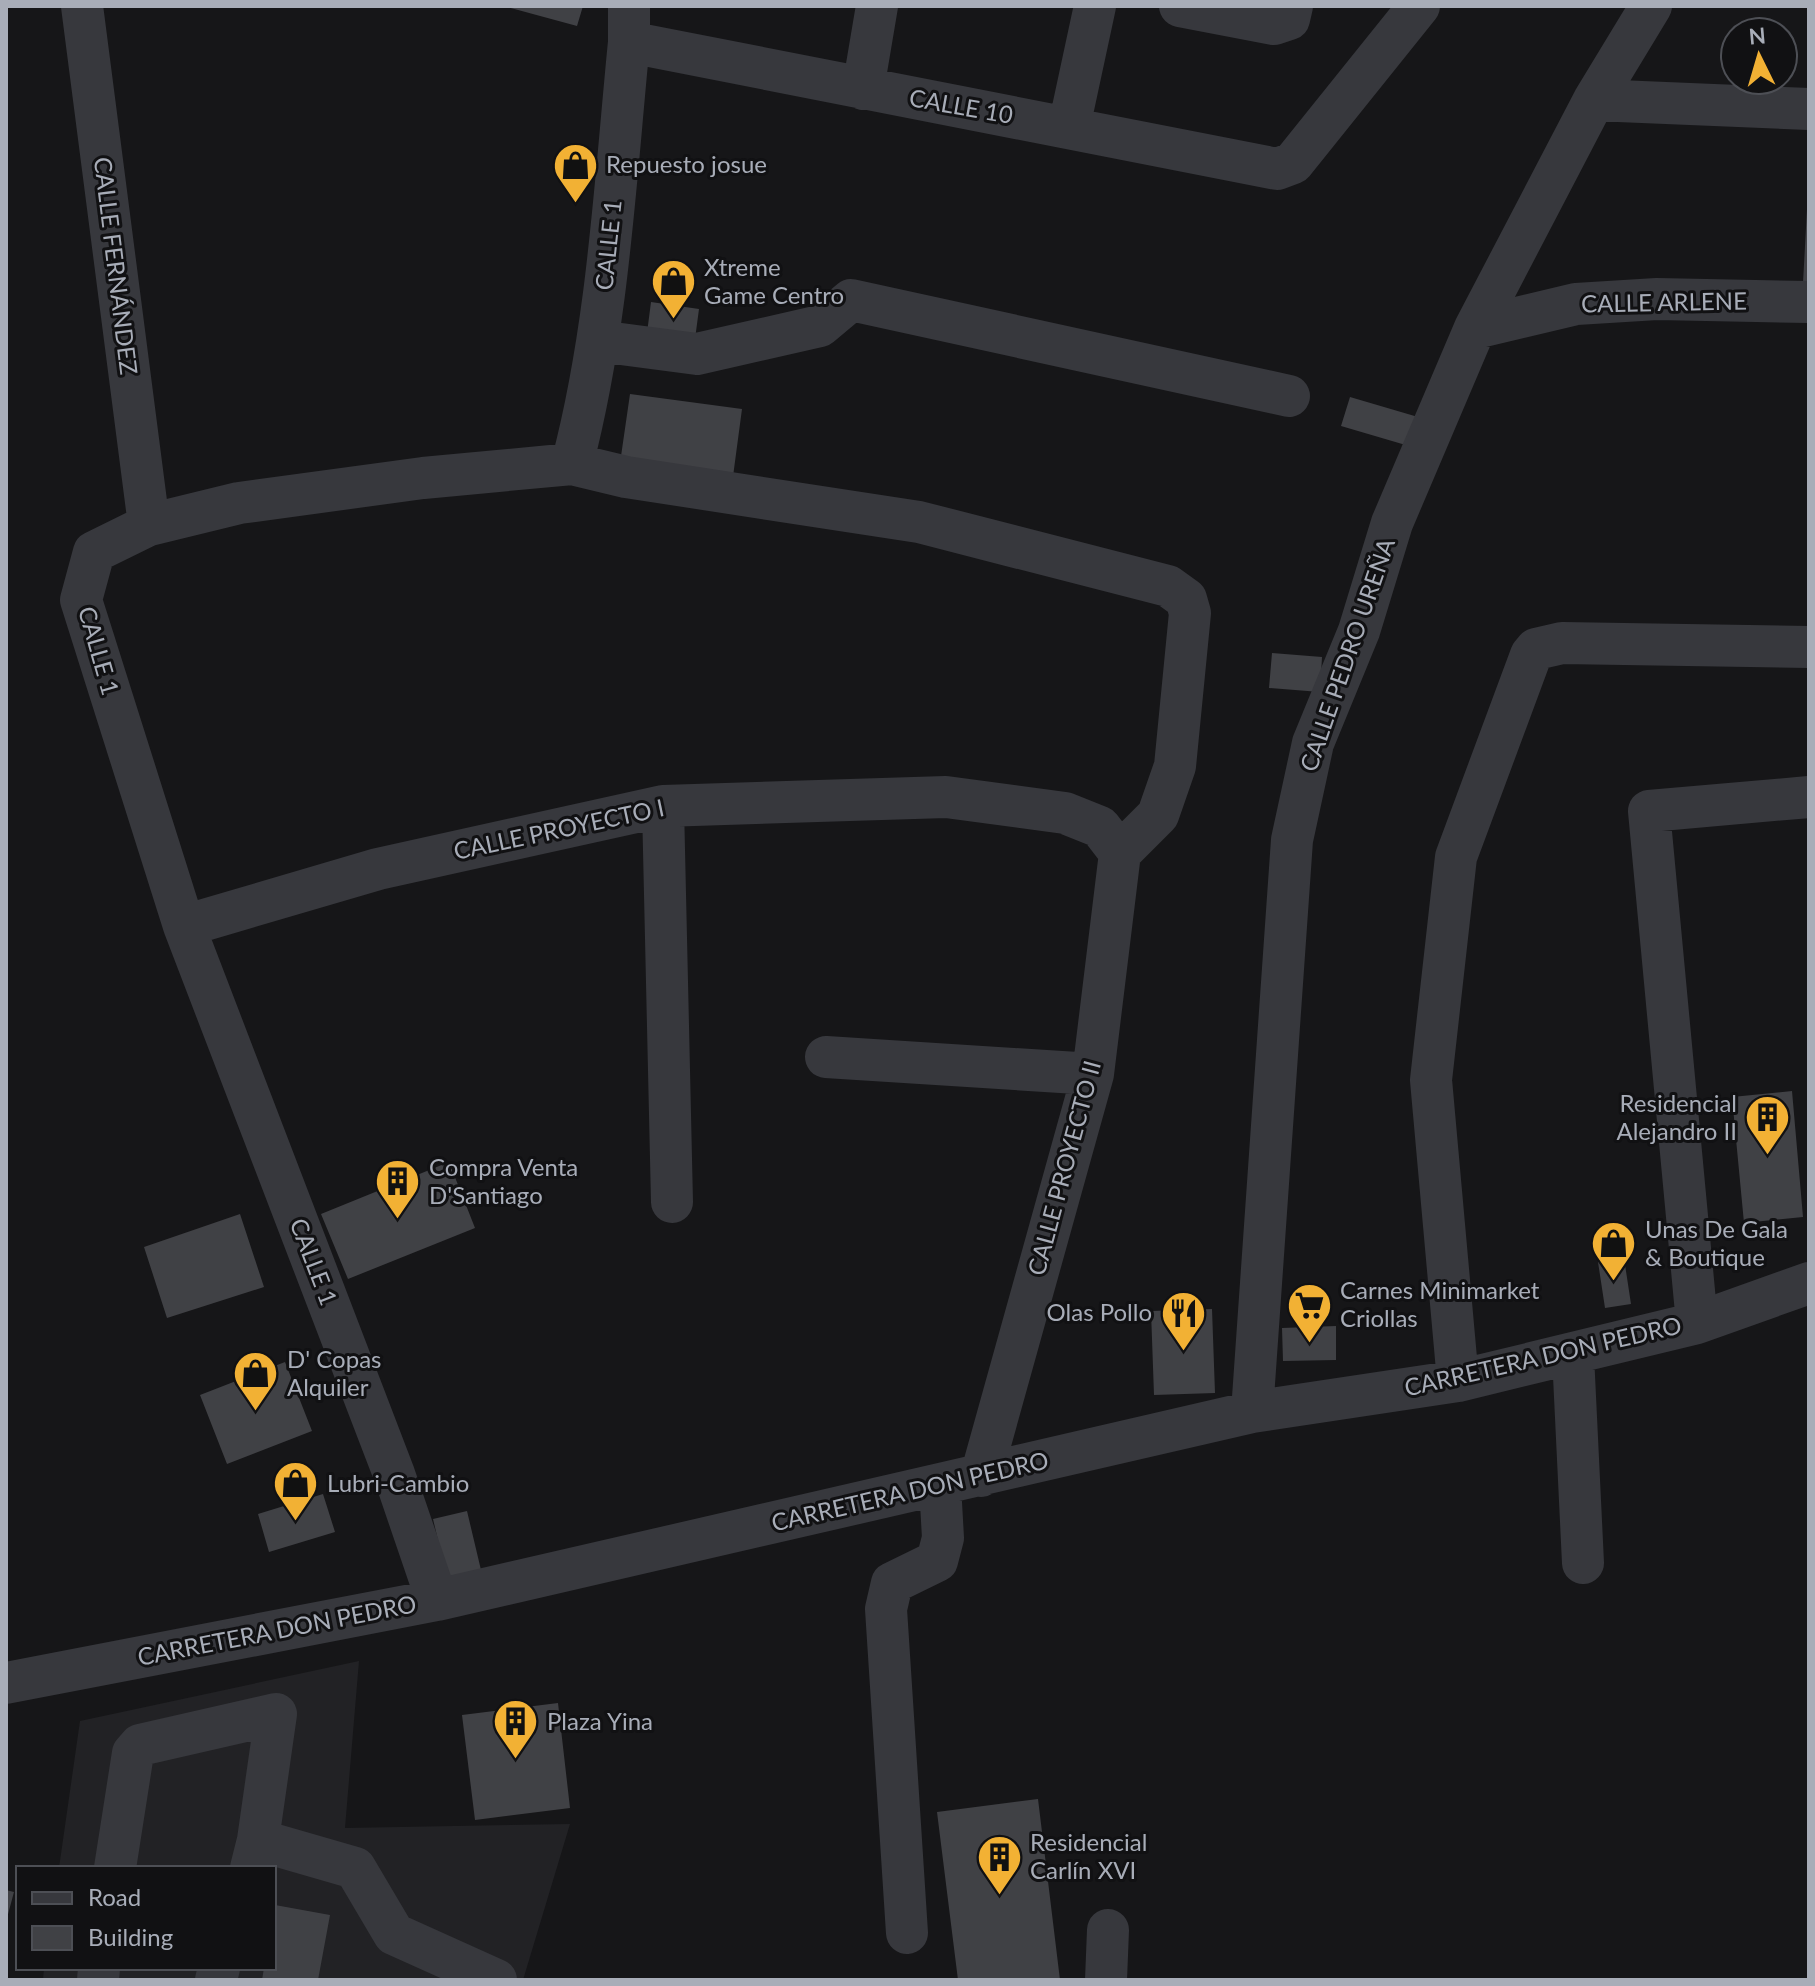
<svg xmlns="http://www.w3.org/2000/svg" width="1815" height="1986" viewBox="0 0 1815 1986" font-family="Lato,sans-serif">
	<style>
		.built { fill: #222225 }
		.building { fill: #404145 }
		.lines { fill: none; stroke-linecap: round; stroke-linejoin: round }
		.minor { stroke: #37383d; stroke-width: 42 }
		.labels { text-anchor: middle; stroke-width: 6; stroke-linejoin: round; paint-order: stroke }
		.street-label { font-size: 24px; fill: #a8adb8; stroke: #111113 }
		.poi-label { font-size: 24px; fill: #a8adb8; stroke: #111113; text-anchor: start }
	</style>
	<rect width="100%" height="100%" fill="#161618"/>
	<path class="built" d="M359 1661 345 1828 570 1824 523 1980H43L44 1968H274V1868H59L80 1721Z"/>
	<path class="building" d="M503 6H583L577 26Z
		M1807 209H1809V284L1803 283Z
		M651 302 699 309 695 339 647 333Z
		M630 394 742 409 732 484 619 470Z
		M1350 397 1418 417 1409 446 1341 426Z
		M1272 653 1322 657 1320 692 1269 688Z
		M1792 1091 1803 1217 1744 1223 1732 1097Z
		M449 1162 475 1228 348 1279 321 1214Z
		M240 1214 264 1287 167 1318 144 1247Z
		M1624 1258 1631 1304 1605 1308 1598 1262Z
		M1212 1309 1215 1393 1154 1395 1151 1311Z
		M1336 1326V1360L1283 1361 1282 1328Z
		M285 1362 312 1431 227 1464 200 1395Z
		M323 1494 335 1532 269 1552 258 1514Z
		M467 1511 481 1570 447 1578 433 1519Z
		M558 1703 570 1808 475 1820 462 1715Z
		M1038 1799 1060 1980H958L937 1812Z
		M6 1890 14 1892 7 1918H6Z
		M275 1905 330 1915 318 1980H262L264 1968H274Z"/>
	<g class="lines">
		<path class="minor" d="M82 6 149 525
			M1180 6 1274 24 1289 19 1292 6
			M629 42 1277 169 1293 163 1419 6
			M863 89 877 6
			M1594 100 1809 109
			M1069 127 1095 6
			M1475 328 1576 304 1657 299 1809 302
			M598 341 697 354 820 326 851 300 1289 396
			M572 464C608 327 615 183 629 42V6
			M663 806 672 1202
			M184 926 378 869 663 806 946 797 1065 813 1100 827 1120 853
			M826 1057 1093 1074
			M1697 1323 1649 811 1809 797
			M1573 1355 1583 1563
			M1458 1381 1431 1080 1456 857 1531 655 1536 649 1562 643 1809 647
			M1252 1412 1292 840 1313 743 1359 631 1392 523 1475 328 1594 100 1651 6
			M981 1476 1093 1074 1120 853
			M437 1600 394 1474 184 926 81 600 94 552 149 525 239 503 423 478 572 464 626 477 919 522 1168 586 1186 599 1190 613 1175 766 1158 815 1120 853
			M6 1683 437 1600 1252 1412 1458 1381 1697 1323 1809 1283
			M258 1840 355 1868 394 1934 496 1980
			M115 1868 133 1753 140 1745 276 1714 258 1840 251 1868
			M907 1933 886 1609 892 1583 937 1561 943 1538 940 1485
			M98 1980 99 1968
			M216 1980 219 1968
			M1106 1980 1108 1930"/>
	</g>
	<defs>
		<symbol id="shop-pin" viewBox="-11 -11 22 30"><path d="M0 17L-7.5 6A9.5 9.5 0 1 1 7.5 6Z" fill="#f2b134" stroke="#111113"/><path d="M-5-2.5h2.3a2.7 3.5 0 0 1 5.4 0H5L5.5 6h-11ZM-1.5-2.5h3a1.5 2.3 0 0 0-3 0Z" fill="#111"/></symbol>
		<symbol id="building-pin" viewBox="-11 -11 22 30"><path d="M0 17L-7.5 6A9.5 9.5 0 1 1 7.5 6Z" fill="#f2b134" stroke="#111113"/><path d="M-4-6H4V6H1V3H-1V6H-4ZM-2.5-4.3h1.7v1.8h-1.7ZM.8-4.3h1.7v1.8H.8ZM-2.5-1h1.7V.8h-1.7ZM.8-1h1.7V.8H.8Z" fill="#111"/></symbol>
		<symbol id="supermarket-pin" viewBox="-11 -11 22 30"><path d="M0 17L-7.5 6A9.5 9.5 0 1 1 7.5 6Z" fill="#f2b134" stroke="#111113"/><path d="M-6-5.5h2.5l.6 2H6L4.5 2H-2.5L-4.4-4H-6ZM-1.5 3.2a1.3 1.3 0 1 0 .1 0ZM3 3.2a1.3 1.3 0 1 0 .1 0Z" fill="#111"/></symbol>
		<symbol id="restaurant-pin" viewBox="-11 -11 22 30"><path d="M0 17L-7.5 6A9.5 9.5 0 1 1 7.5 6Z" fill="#f2b134" stroke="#111113"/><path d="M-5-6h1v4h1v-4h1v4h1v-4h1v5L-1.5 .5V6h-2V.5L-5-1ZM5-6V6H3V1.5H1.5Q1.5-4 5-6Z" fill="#111"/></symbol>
	</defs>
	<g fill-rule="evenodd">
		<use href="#shop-pin" x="550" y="140" width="51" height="69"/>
		<use href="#shop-pin" x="648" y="256" width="51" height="69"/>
		<use href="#building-pin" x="1742" y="1092" width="51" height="69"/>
		<use href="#building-pin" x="372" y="1156" width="51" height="69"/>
		<use href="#shop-pin" x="1588" y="1218" width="51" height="69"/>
		<use href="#supermarket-pin" x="1284" y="1280" width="51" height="69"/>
		<use href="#restaurant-pin" x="1158" y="1288" width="51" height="69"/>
		<use href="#shop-pin" x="230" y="1348" width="51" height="69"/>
		<use href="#shop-pin" x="270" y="1458" width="51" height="69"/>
		<use href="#building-pin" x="490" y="1696" width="51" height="69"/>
		<use href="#building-pin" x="974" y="1832" width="51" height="69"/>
	</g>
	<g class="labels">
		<g class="street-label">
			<text transform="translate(961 107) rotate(10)" y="8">CALLE 10</text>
			<text transform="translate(609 245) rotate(-84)" y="8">CALLE 1</text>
			<text transform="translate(115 266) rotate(83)" y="8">CALLE FERNÁNDEZ</text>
			<text transform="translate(1664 303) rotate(-1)" y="8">CALLE ARLENE</text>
			<text transform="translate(98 651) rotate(74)" y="8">CALLE 1</text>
			<text transform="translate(1348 655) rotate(-71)" y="8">CALLE PEDRO UREÑA</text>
			<text transform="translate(559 830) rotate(-12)" y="8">CALLE PROYECTO I</text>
			<text transform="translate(1065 1168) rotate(-75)" y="8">CALLE PROYECTO II</text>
			<text transform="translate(313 1262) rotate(69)" y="8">CALLE 1</text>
			<text transform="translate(1543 1357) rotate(-13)" y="8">CARRETERA DON PEDRO</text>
			<text transform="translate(910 1492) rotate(-13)" y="8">CARRETERA DON PEDRO</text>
			<text transform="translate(277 1631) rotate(-11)" y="8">CARRETERA DON PEDRO</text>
		</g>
		<g class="poi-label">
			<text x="606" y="173">Repuesto josue</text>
			<text x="704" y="276">Xtreme<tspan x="704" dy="28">Game Centro</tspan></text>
			<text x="1737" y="1112" text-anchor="end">Residencial<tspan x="1737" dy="28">Alejandro II</tspan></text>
			<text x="429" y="1176">Compra Venta<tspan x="429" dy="28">D'Santiago</tspan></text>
			<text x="1645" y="1238">Unas De Gala<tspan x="1645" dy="28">&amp; Boutique</tspan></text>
			<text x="1340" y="1299">Carnes Minimarket<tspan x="1340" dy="28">Criollas</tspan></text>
			<text x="1152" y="1321" text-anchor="end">Olas Pollo</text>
			<text x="287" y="1368">D' Copas<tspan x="287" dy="28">Alquiler</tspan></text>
			<text x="327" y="1492">Lubri-Cambio</text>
			<text x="547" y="1730">Plaza Yina</text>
			<text x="1030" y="1851">Residencial<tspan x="1030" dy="28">Carlín XVI</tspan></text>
		</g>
	</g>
	<rect width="1815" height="1986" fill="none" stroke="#a8adb8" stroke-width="16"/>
	<rect x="16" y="1866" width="260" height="104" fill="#111113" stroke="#4d4f55" stroke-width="2"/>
	<rect x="32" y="1892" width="40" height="12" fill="#37383d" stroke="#4d4f55" stroke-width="2"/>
	<text x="88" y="1906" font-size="24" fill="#a8adb8">Road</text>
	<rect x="32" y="1926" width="40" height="24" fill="#404145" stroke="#4d4f55" stroke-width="2"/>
	<text x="88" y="1946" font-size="24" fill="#a8adb8">Building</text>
	<g transform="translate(1759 56) rotate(355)"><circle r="38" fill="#111113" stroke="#4d4f55" stroke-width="2"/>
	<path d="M0-6L14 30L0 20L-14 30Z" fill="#f2b134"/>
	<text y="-12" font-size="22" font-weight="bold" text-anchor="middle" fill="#a8adb8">N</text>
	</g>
</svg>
